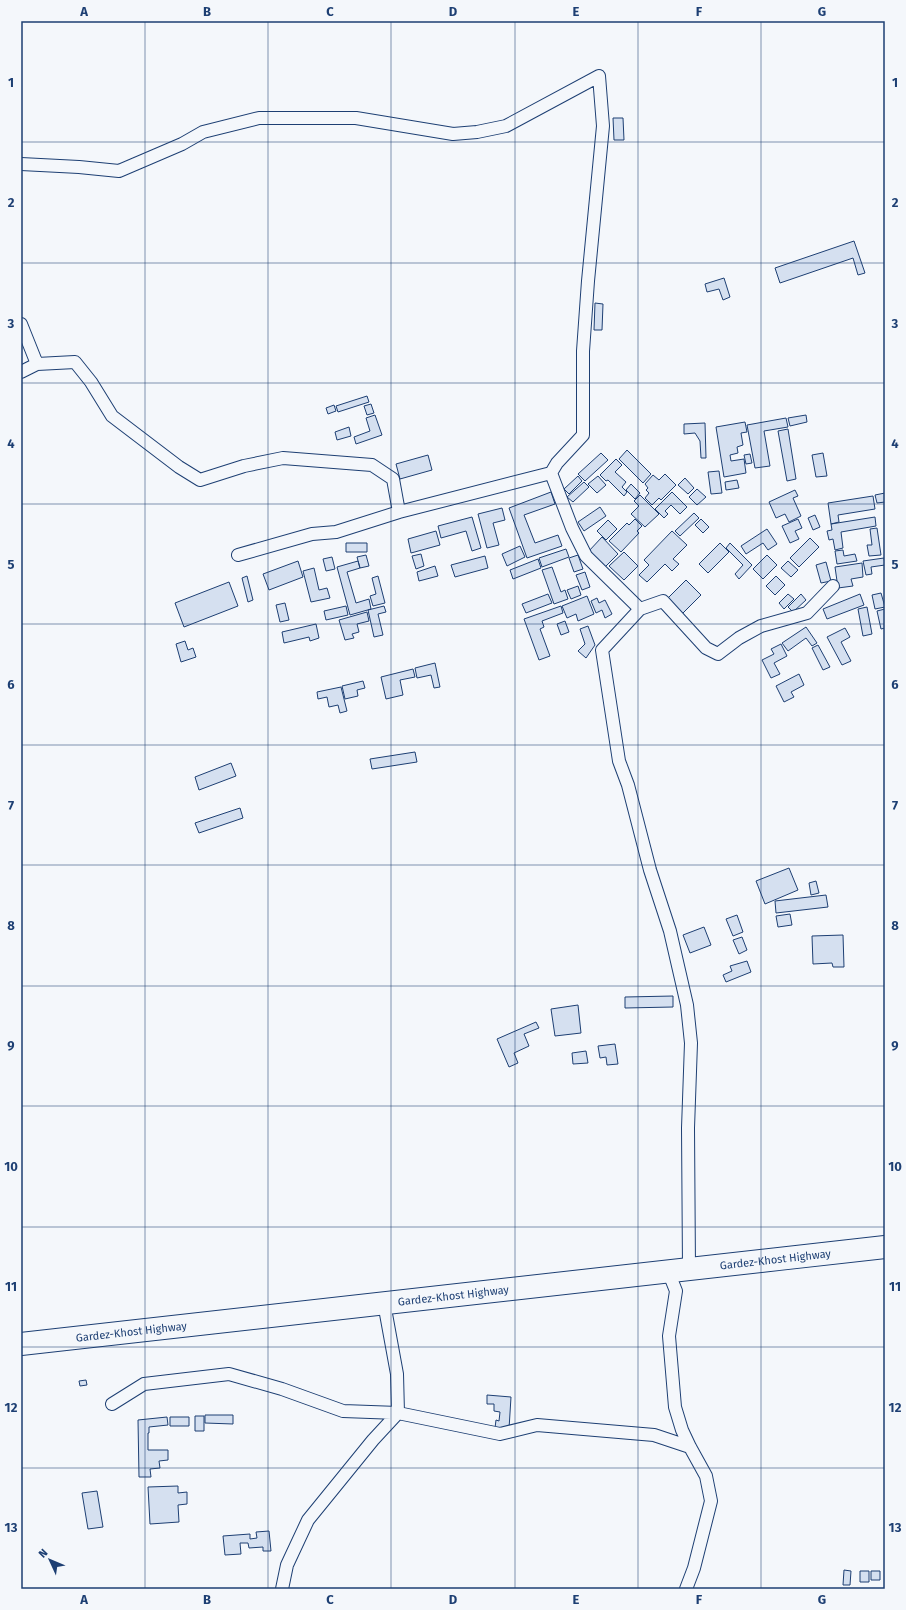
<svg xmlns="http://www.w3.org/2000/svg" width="906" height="1610" viewBox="0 0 906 1610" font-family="'Fira Sans',sans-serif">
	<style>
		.building { fill: #d5e0f0; stroke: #1d3f73 }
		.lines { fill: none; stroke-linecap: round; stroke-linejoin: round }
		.street-casing { stroke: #1d3f73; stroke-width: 14 }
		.highway-casing { stroke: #1d3f73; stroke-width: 24 }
		.street { stroke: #f4f7fb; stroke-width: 12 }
		.highway { stroke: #f4f7fb; stroke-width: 22 }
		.grid { fill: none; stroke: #1d3f73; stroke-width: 1; stroke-opacity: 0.55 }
		.labels { text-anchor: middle; stroke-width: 3; stroke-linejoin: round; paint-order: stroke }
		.street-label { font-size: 11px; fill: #1d3f73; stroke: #f4f7fb }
		.neatline { fill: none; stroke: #1d3f73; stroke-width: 1.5 }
		.grid-label { font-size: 13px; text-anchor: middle; font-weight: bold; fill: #1d3f73 }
	</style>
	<rect width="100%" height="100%" fill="#f4f7fb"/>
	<path class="building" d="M613 118H623L624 140H614Z
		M854 241 865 273 858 275 853 258 780 283 775 268Z
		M724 278 730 297 723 300 719 289 707 292 705 284Z
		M595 303 603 304 602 330H594Z
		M367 396 369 402 338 412 336 406Z
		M371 404 374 413 367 415 364 406Z
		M334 405 336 411 328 414 326 408Z
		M375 415 382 435 356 444 354 437 370 431 366 418Z
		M806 415 807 422 790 426 788 418Z
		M786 418 788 427 764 431 770 466 755 468 747 425Z
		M745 422 747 432 741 433 743 445 737 447 738 453 730 455 731 461 744 459 746 473 724 477 716 427Z
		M705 423 706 458H701L700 441 695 433 684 434V424Z
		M349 427 351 436 337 440 335 432Z
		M788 429 796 479 787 481 778 431Z
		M627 450 651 474 643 483 619 459Z
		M601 453 608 460 585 481 578 474Z
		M823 453 827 476 816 477 812 455Z
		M750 454 752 463 746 464 744 455Z
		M428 455 432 470 400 479 396 464Z
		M616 459 622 465 615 472 626 482 622 487 627 492 624 496 608 480 606 481 600 475Z
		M719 471 722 493 711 494 708 472Z
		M665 474 676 485 661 500 659 498 652 505 645 498 649 493 646 490 648 488 645 484 653 475 659 480Z
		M578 476 582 481 569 494 564 489Z
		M598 476 606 485 597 493 588 484Z
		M685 478 694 488 688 494 678 485Z
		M737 480 739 488 726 490 725 482Z
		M584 482 589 487 573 502 567 497Z
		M631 484 640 493 635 499 626 490Z
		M697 489 706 497 697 505 689 497Z
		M795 490 798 496 793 498 801 516 789 522 785 514 776 518 769 502Z
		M551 492 555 504 524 515 535 543 558 535 562 546 527 558 509 508Z
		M672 492 687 507 680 514 671 505 665 511 668 514 664 518 655 509Z
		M885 493V502L877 503 875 495Z
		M640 495 659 514 645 527 631 514 639 506 634 501Z
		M873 496 875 509 838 515 839 522 831 524 828 503Z
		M600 507 606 516 584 531 578 522Z
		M502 508 505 520 493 523 499 545 487 548 478 514Z
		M694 513 699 518 680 536 675 531Z
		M815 515 820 527 813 530 808 518Z
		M472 517 481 548 472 551 466 531 441 538 438 526Z
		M875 517 876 526 841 532 843 548 835 550 833 539 829 540 827 531 832 530 831 524Z
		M635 519 642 526 637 531 639 533 621 552 609 541 627 523 629 525Z
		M701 519 709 527 703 533 695 525Z
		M798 519 802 528 795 531 799 539 790 543 782 526Z
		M608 520 617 529 606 540 597 531Z
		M877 528 881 555 869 556 867 545H872L870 529Z
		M767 529 777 544 768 550 763 543 746 554 741 546Z
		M436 531 440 545 411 553 408 539Z
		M672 531 687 545 673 559 679 564 672 571 665 564 647 582 639 575 649 565 644 560Z
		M602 537 618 554 604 568 588 552Z
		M810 538 819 547 799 567 790 558Z
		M346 543H367V552H346Z
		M720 543 729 552 708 573 699 564Z
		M730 543 752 565 739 579 735 574 743 565 726 548Z
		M520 546 525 557 507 566 502 554Z
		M566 549 569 557 542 567 539 558Z
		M843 550 844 556 855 554 857 561 837 564 835 551Z
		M624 552 638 566 624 580 609 566Z
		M421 554 424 566 416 569 412 556Z
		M366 555 369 566 360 568 357 557Z
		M578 555 583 569 574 572 569 558Z
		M767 555 777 565 763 579 753 569Z
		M485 556 488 568 455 577 451 565Z
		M332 557 335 569 326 571 323 559Z
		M884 558 885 565 871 567 872 574 866 575 863 561Z
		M538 559 541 568 513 579 510 570Z
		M298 561 303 577 269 590 263 574Z
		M358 561 360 568 347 572 356 603 369 599 371 609 350 615 337 567Z
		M788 561 798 570 791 577 781 568Z
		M826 562 831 581 821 583 816 565Z
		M862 563 863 577 851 579 853 586 838 588 835 567Z
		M435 566 438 576 419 581 417 572Z
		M552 567 561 592 565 590 568 599 554 604 542 570Z
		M314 568 319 590 327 588 330 598 311 602 303 571Z
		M585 572 590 587 582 590 576 575Z
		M247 576 253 600 248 602 242 578Z
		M378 576 385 603 373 606 370 596 376 594 372 578Z
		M776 576 785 585 775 595 766 586Z
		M686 580 701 595 682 614 667 599Z
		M229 582 238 606 184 627 175 603Z
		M578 586 581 595 571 599 567 590Z
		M881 593 885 607 875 609 872 595Z
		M548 594 552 603 526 613 522 604Z
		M788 594 794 599 784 609 779 603Z
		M801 594 806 600 793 612 788 607Z
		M860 594 864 605 827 619 823 609Z
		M587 596 594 614 578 621 576 614 567 618 562 606Z
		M597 598 599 603 605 600 612 614 605 618 602 610 596 613 591 601Z
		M285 603 289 620 280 622 276 605Z
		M346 606 348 615 326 620 324 611Z
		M384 606 386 612 378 614 383 635 374 637 368 610Z
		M561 606 563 613 542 621 544 627 540 629 550 656 539 660 524 619Z
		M867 607 872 634 863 636 858 609Z
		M885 609V628L881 629 877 611Z
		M367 612 369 621 357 624 359 632 352 634 354 638 345 640 339 620Z
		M565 621 569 632 561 635 557 624Z
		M316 624 319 638 310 641 309 637 284 643 282 632Z
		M588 626 595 645 586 658 578 651 585 644 580 629Z
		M806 627 817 643 812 646 806 638 788 651 782 643Z
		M845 628 850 637 841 642 851 661 842 665 827 637Z
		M185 641 188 650 193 648 196 657 181 662 176 644Z
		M781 644 787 656 774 663 780 674 771 678 762 660 774 654 771 649Z
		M818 645 830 667 823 670 812 648Z
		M435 663 440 687 434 688 431 675 417 678 415 668Z
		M413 669 415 677 400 680 403 695 386 699 381 677Z
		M799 674 804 685 791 692 794 697 784 702 776 686Z
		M363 681 365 688 357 690 358 696 345 699 342 686Z
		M341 687 347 711 340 713 338 705 329 707 327 697 318 699 317 692Z
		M415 752 417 762 372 769 370 759Z
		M231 763 236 776 199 790 195 777Z
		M240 808 243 818 199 833 195 823Z
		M789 868 798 890 765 904 756 881Z
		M816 881 819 893 811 895 809 883Z
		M826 895 828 907 776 913 775 901Z
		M790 914 792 925 778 927 776 916Z
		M737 915 743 932 733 936 726 919Z
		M704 927 711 945 690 953 683 935Z
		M843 935 844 967H833L832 963 813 964 812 936Z
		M742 937 747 950 739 954 733 940Z
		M747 961 751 972 726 982 723 975 732 971 730 966Z
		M673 996V1007L625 1008V997Z
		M578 1005 581 1033 555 1036 551 1009Z
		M536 1022 539 1028 524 1034 529 1046 514 1053 518 1063 509 1067 497 1039Z
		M615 1044 618 1064 607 1065 606 1057 600 1058 598 1046Z
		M586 1051 588 1063 573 1064 572 1053Z
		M86 1380 87 1385 80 1386 79 1381Z
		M487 1395 511 1397 509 1429 495 1428 496 1420 499 1421 500 1412 494 1411V1404H487Z
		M205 1415H233V1424L205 1423Z
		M195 1416H204V1431H195Z
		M167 1417 168 1425 149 1427V1433H148V1450H168V1460L159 1461 160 1468 150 1469 151 1477H139L138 1420Z
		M170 1417H189V1426H170Z
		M178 1486V1493L187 1492V1504L178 1505 179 1522 150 1524 148 1487Z
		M97 1491 103 1527 88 1529 82 1493Z
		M269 1531 271 1551H263V1547L249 1548 248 1543H240L241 1554 225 1555 223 1536 250 1534V1539L257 1538 256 1532Z
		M844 1570 851 1571 850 1585H843Z
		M860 1571H869V1582H860Z
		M871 1571H880V1580H871Z"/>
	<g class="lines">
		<defs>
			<path id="street" d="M21 164 79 167 119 171 182 144 203 132 259 118H356L453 134 477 132 506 126 599 76 603 126 588 281 583 351V435L557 463 551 473 399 512 336 532 312 534 238 555
				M21 324 37 364
				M21 372 37 364 75 362 91 382 112 416 179 467 200 480 244 466 283 458 372 465 393 479 399 512
				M551 473 572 528 586 556 640 609
				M689 1269 688 1128 691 1043 687 1005 670 931 650 870 628 785 619 761 602 650 640 609 663 601 706 648 718 654 739 638 761 626 807 613 833 586
				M668 1271 676 1291 669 1336 675 1407 682 1430 690 1447 706 1476 711 1501 694 1568 686 1589
				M112 1404 144 1384 229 1374 282 1389 343 1411 398 1413 500 1434 537 1425 654 1435 690 1447
				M282 1589 287 1565 308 1520 373 1440 398 1413 397 1374 384 1303"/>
			<g id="highway">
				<path id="s1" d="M21 1344 885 1247"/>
			</g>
		</defs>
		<use href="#street" class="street-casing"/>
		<use href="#highway" class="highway-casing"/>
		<use href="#street" class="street"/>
		<use href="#highway" class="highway"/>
	</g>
	<path class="grid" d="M145 21V1589M268 21V1589M391 21V1589M515 21V1589M638 21V1589M761 21V1589M21 142H885M21 263H885M21 383H885M21 504H885M21 624H885M21 745H885M21 865H885M21 986H885M21 1106H885M21 1227H885M21 1347H885M21 1468H885"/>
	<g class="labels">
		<g class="street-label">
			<text dy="4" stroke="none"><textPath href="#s1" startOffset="759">Gardez-Khost Highway</textPath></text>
			<text dy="4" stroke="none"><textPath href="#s1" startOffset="435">Gardez-Khost Highway</textPath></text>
			<text dy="4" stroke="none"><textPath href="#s1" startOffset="111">Gardez-Khost Highway</textPath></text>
		</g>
	</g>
	<rect width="906" height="1610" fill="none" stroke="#f4f7fb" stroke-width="44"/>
	<g transform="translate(50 1560) rotate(314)" stroke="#f4f7fb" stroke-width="3" paint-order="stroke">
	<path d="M0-3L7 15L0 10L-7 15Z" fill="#1d3f73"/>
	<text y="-6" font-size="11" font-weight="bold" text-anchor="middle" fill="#1d3f73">N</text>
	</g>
	<rect x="22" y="22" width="862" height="1566" class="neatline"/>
	<g class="grid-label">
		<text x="84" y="16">A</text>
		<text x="207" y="16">B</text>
		<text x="330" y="16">C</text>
		<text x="453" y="16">D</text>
		<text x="576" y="16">E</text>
		<text x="699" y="16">F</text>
		<text x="822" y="16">G</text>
		<text x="11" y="87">1</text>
		<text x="895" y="87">1</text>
		<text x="11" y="207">2</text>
		<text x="895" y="207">2</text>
		<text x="11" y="328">3</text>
		<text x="895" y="328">3</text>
		<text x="11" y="448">4</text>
		<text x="895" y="448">4</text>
		<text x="11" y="569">5</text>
		<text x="895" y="569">5</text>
		<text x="11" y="689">6</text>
		<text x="895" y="689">6</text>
		<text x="11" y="810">7</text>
		<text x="895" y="810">7</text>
		<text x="11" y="930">8</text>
		<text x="895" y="930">8</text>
		<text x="11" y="1050">9</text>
		<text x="895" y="1050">9</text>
		<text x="11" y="1171">10</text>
		<text x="895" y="1171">10</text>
		<text x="11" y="1291">11</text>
		<text x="895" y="1291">11</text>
		<text x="11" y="1412">12</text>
		<text x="895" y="1412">12</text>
		<text x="11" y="1532">13</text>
		<text x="895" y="1532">13</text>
		<text x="84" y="1604">A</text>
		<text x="207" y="1604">B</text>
		<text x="330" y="1604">C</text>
		<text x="453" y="1604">D</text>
		<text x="576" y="1604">E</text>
		<text x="699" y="1604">F</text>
		<text x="822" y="1604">G</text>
	</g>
</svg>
